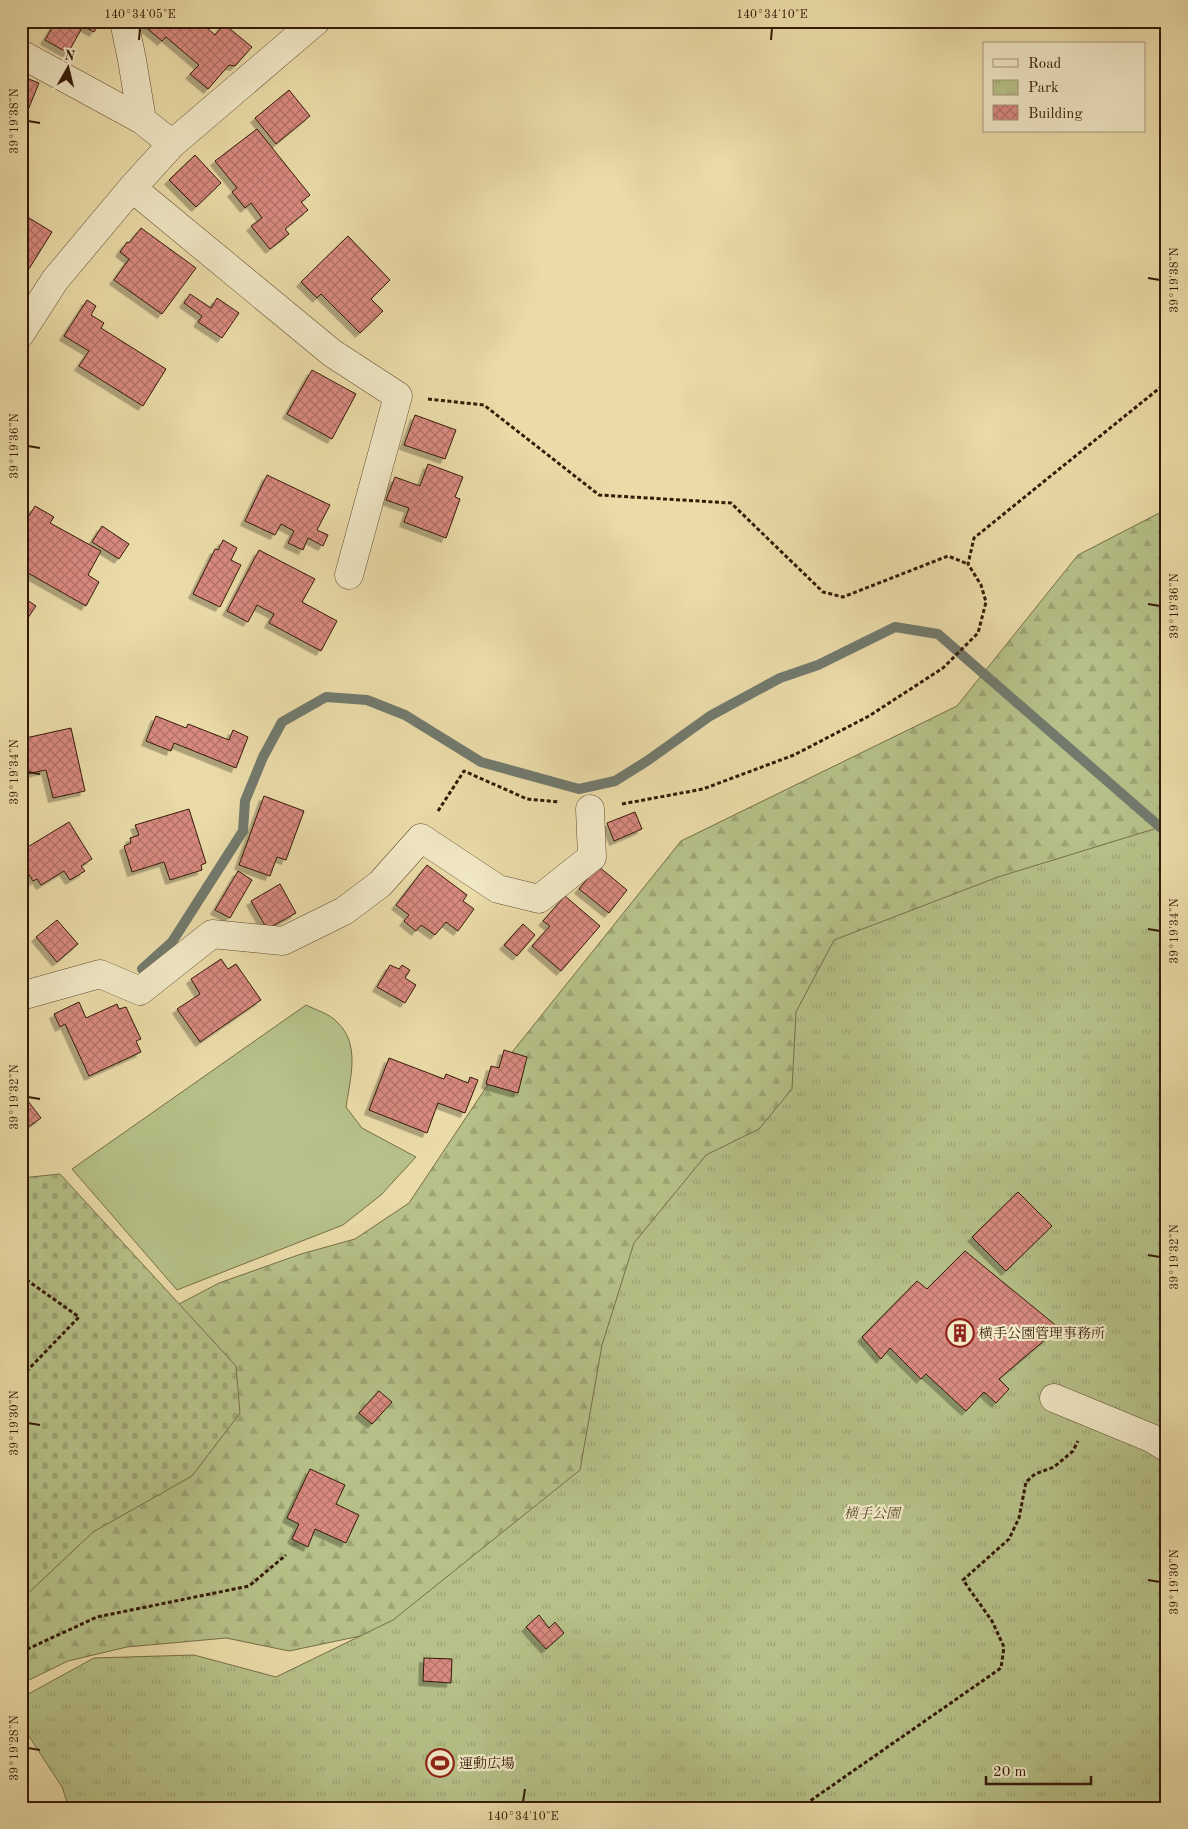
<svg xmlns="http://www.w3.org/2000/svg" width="1188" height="1829" viewBox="0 0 1188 1829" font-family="'Old Standard TT','Noto Serif JP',serif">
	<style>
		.grass { fill: #b6c088; stroke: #766e48 }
		.forest { fill: url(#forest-firs); stroke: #766e48 }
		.cemetery { fill: url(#cemetery-stones); stroke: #766e48 }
		.park { fill: url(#park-tufts); stroke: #766e48 }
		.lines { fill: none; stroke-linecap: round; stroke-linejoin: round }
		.stream { stroke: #727a6d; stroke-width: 10 }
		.building { fill: url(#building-cross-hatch); stroke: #351b07; filter: url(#shadow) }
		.minor-casing { stroke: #624b2f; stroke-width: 29 }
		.path { stroke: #351b07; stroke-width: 3; stroke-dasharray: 4 2.5; stroke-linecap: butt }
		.minor { stroke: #f1e8c6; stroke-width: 28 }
		.ticks { fill: none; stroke: #351b07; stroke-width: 2 }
		.labels { text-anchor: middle; stroke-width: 4.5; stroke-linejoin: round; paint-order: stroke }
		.poi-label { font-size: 14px; fill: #351b07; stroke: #f1e8c6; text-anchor: start }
		.park-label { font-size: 14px; font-style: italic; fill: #5c4d2e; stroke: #f1e8c6 }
		.neatline { fill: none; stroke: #351b07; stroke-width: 2 }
		.ticks-label { font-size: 12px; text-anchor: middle; fill: #351b07 }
	</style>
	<defs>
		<pattern id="forest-firs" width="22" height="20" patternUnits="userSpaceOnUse" patternTransform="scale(1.25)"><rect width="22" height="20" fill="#b6c088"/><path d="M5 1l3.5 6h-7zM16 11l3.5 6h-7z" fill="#9da474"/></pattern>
		<pattern id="cemetery-stones" width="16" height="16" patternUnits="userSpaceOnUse" patternTransform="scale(1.25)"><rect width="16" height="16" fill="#b6c088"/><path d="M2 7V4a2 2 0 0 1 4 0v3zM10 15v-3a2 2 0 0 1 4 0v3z" fill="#9da474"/></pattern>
		<pattern id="park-tufts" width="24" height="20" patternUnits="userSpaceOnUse" patternTransform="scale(1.25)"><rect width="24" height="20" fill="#b6c088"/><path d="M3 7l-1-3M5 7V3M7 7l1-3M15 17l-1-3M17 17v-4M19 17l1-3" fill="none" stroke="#9da474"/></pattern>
		<pattern id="building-cross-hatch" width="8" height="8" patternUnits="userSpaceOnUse" patternTransform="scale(1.25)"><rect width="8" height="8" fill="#d98a80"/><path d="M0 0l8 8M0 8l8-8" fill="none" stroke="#b17067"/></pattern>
		<filter id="shadow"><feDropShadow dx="-4.5" dy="4.5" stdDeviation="0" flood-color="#0004"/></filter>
	</defs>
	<rect width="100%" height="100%" fill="#eadba8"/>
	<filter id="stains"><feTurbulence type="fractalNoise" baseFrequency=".004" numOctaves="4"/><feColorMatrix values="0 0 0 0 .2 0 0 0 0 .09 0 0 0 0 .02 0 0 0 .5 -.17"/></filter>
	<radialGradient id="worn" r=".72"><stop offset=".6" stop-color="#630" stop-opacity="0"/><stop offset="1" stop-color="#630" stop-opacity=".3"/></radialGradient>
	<path class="grass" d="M306 1005C316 1010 330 1014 337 1022 361 1044 350 1079 346 1107L362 1128 416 1157 381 1195 343 1225 177 1290 72 1169Z"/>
	<path class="forest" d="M1167 509V1808L451 1617 289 1651 226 1638 127 1647 68 1661 21 1684V1574L141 1324 219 1283 301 1254 355 1239 409 1203 497 1071 681 841 957 706 1078 555Z"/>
	<path class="cemetery" d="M60 1174 236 1366 240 1413 192 1476 93 1532 21 1600V1178Z"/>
	<path class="park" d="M1167 825V1808H69L62 1787 21 1724V1698L94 1658 194 1655 276 1677 393 1620 580 1470 602 1345 634 1243 706 1155 759 1129 792 1089 796 1012 834 940 998 877Z"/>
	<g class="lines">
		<path class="stream" d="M142 969 172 942 243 831 245 801 263 757 282 722 326 697 367 700 405 715 481 762 579 789 615 781 647 761 710 716 780 678 818 665 895 627 938 634 1167 833"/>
	</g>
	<path class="building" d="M56 21H101L94 32 83 26 68 53 45 40Z
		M138 21H199L215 35 224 24 252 47 235 66 229 65 208 89 190 74 199 65 166 37 162 41Z
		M21 76 39 83 28 110 21 107Z
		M289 90 310 116 276 144 255 118Z
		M257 129 310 195 301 202 308 210 285 229 289 234 270 249 251 226 262 218 251 203 245 208 232 192 237 188 215 161Z
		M195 155 221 183 196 207 169 180Z
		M21 213 52 232 22 280H21Z
		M141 228 196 268 162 314 114 280 129 259 120 252 127 242 129 243Z
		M348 236 390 280 371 299 383 311 360 333 321 294 317 298 301 282Z
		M190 294 211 308 217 298 239 313 222 338 198 322 202 316 184 303Z
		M87 300 96 306 91 315 104 323 101 328 166 369 143 406 79 366 89 351 64 336Z
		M312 370 356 394 332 439 287 414Z
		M415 415 456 430 445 459 404 445Z
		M428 464 463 477 455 497 460 499 446 538 404 522 409 508 386 500 395 477 420 486Z
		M267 475 330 505 317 530 328 535 323 546 308 538 303 550 288 543 294 531 281 524 275 535 245 521Z
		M35 506 54 517 50 523 101 551 88 575 99 582 86 606 21 569V560L27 549 21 546V529Z
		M102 526 129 544 119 559 92 542Z
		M223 540 237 548 231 560 241 565 220 607 193 594 215 549 218 550Z
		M259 550 315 579 302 602 337 621 321 651 269 623 274 614 257 605 248 622 227 611Z
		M21 596 36 606 21 628Z
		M156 716 186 728 188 724 229 740 233 730 248 737 236 768 174 743 171 751 146 741Z
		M71 728 85 791 53 798 46 770 21 775V739Z
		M264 796 304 811 286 860 277 857 270 876 239 865Z
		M189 809 206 863 201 865 202 870 170 880 164 862 132 872 124 846 131 843 130 838 139 835 135 825Z
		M635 812 642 829 614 841 607 823Z
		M69 822 92 859 81 866 85 871 70 880 64 871 41 885 37 879 33 881 21 862V851Z
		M427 865 467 895 463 901 474 909 458 931 446 922 435 935 421 925 416 931 404 921 409 915 396 905Z
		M598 866 627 890 609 913 579 889Z
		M238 871 252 880 230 918 215 910Z
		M280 884 296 913 267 929 251 901Z
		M565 896 600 926 561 971 532 946 550 926 543 921Z
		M57 920 78 944 57 962 36 937Z
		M523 924 535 935 517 956 504 945Z
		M221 959 228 969 236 964 261 1000 200 1042 177 1009 200 994 191 979Z
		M390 965 399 969 402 965 410 970 405 978 416 985 405 1003 377 987Z
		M79 1002 86 1018 117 1004 119 1009 126 1007 141 1039 136 1041 141 1052 89 1076 65 1024 60 1027 54 1014Z
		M504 1050 527 1057 518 1093 486 1084 491 1066 499 1068Z
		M389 1058 444 1079 446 1074 468 1083 470 1077 478 1080 465 1113 438 1103 427 1133 369 1110Z
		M21 1092 41 1118 21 1132Z
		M1018 1192 1052 1226 1006 1271 972 1237Z
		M965 1251 1059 1328 999 1379 1009 1389 996 1403 984 1392 966 1411 926 1374 921 1379 890 1348 881 1359 862 1337 917 1281 927 1289Z
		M379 1391 392 1402 372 1424 359 1413Z
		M310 1469 345 1485 336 1504 359 1515 346 1543 315 1529 308 1547 292 1539 299 1524 287 1518Z
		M539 1615 549 1628 555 1622 564 1633 546 1649 526 1627Z
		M424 1658 452 1659 451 1683 423 1681Z"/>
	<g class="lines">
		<defs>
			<path id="minor" d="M124 21 132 60 142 120
				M21 54 142 120 172 144
				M132 188 332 353 398 396 349 575
				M21 333 55 280 132 188 172 144 316 21
				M21 996 100 974 140 991 212 934 283 941 344 911 380 884 421 838 498 889 539 899 592 857 590 809
				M1054 1398 1151 1438 1167 1448"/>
		</defs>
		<use href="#minor" class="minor-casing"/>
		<path class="path" d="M428 399 484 405 599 495 731 503 823 592 843 597 948 556 968 564
			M622 804 703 789 794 755 869 716 943 668 978 633 986 602 981 585 968 564 974 538 1167 382
			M438 811 464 771 527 799 559 802
			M21 1276 79 1317 21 1377
			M21 1652 97 1617 249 1586 286 1555
			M800 1808 1001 1668 1004 1647 992 1621 963 1580 1009 1539 1019 1518 1026 1482 1035 1474 1054 1467 1073 1451 1078 1441"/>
		<use href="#minor" class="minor"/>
	</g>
	<path class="ticks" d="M139 40 140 28M771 40 772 28M28 121 40 123M1148 278 1160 280M28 446 40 448M1148 604 1160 606M28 772 40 774M1148 929 1160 931M28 1097 40 1099M1148 1255 1160 1257M28 1423 40 1425M1148 1580 1160 1582M28 1748 40 1750M523 1802 525 1789"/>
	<defs>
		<symbol id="building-ring" viewBox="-11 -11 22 22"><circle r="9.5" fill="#f1e8c6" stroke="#8f2418" stroke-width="1.5"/><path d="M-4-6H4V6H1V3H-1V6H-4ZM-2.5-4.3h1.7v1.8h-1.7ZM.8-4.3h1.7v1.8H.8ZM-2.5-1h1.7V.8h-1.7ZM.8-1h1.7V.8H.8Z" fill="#8f2418"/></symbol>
		<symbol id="stadium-ring" viewBox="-11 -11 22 22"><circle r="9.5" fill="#f1e8c6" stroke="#8f2418" stroke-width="1.5"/><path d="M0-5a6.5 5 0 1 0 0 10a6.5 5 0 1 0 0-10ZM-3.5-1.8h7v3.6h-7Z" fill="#8f2418"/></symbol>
	</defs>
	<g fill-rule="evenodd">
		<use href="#building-ring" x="944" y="1317" width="32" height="32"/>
		<use href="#stadium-ring" x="424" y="1747" width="32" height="32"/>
	</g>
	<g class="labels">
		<g class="poi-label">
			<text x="979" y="1338">横手公園管理事務所</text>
			<text x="459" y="1768">運動広場</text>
		</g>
		<g class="park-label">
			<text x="872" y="1518">横手公園</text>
		</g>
	</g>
	<rect width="1188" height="1829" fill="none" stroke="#eadba8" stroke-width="55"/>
	<rect x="983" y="42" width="162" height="90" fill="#f1e8c6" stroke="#a6967a"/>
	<rect x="993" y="59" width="25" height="8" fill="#f1e8c6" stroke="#a6967a"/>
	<text x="1028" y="68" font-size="15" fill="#351b07">Road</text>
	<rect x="993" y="80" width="25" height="15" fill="url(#park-tufts)" stroke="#a6967a"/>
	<text x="1028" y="92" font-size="15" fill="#351b07">Park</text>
	<rect x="993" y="105" width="25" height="15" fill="url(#building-cross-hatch)" stroke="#a6967a"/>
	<text x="1028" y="118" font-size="15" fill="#351b07">Building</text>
	<g transform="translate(68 68) rotate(8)" stroke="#f1e8c6" stroke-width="4" paint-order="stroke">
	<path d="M0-4L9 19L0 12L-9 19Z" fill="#351b07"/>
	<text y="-8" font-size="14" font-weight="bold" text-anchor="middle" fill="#351b07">N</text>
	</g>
	<path d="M986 1776v8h105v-8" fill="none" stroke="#351b07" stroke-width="2.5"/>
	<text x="993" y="1776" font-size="15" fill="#351b07" stroke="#f1e8c6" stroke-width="4" paint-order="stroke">20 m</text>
	<rect x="28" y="28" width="1132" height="1774" class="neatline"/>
	<g class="ticks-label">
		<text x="140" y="18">140°34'05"E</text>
		<text x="772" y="18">140°34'10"E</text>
		<text transform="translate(14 121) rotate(-90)" y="4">39°19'38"N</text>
		<text transform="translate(1174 280) rotate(-90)" y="4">39°19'38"N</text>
		<text transform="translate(14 446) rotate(-90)" y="4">39°19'36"N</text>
		<text transform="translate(1174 606) rotate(-90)" y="4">39°19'36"N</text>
		<text transform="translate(14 772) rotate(-90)" y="4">39°19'34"N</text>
		<text transform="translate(1174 931) rotate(-90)" y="4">39°19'34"N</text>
		<text transform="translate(14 1097) rotate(-90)" y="4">39°19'32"N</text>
		<text transform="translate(1174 1257) rotate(-90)" y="4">39°19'32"N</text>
		<text transform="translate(14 1423) rotate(-90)" y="4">39°19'30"N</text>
		<text transform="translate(1174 1582) rotate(-90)" y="4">39°19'30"N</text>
		<text transform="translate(14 1748) rotate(-90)" y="4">39°19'28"N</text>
		<text x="523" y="1820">140°34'10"E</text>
	</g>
	<rect width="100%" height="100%" filter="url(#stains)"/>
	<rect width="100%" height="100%" fill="url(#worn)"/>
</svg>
